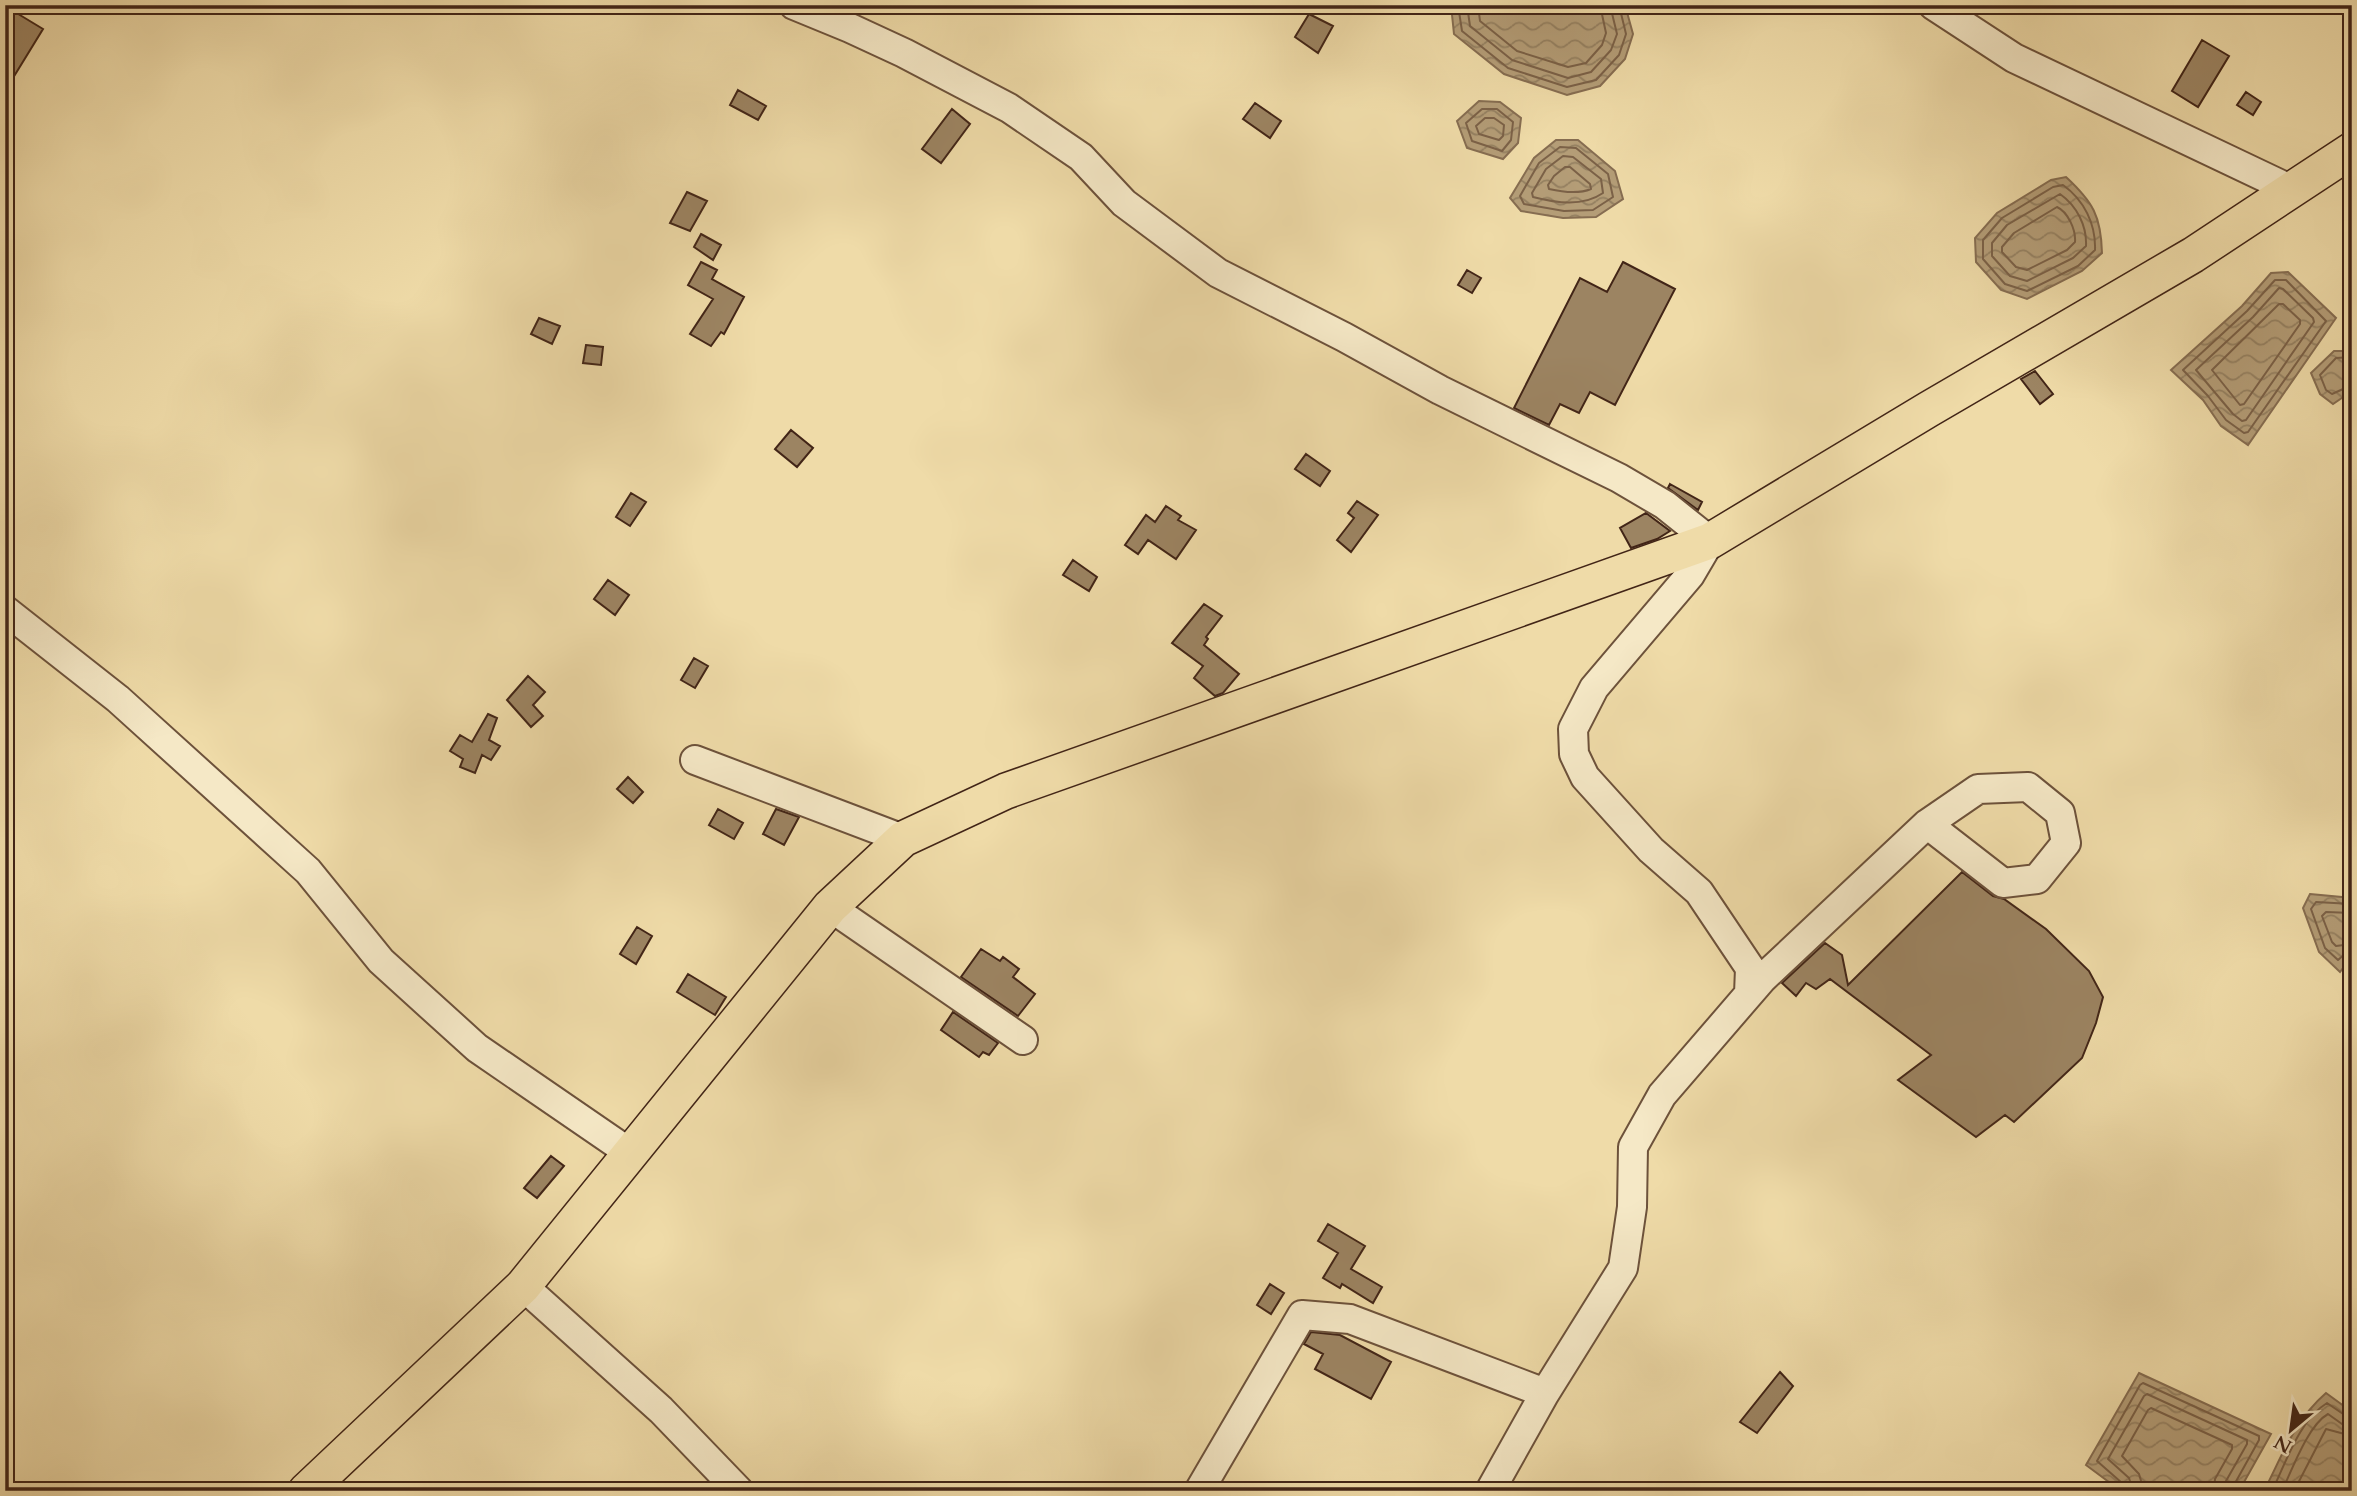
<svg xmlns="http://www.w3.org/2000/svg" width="2357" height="1496" viewBox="0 0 2357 1496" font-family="Cardo,serif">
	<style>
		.water { fill: url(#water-waves); stroke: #866d51; stroke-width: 2 }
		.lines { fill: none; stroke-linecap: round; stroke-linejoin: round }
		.shore { stroke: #7b6147; stroke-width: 2 }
		.building { fill: #9c8462; stroke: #422517; stroke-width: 2 }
		.minor-casing { stroke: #6d523b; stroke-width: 32 }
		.major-casing { stroke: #422517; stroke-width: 38 }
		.minor { stroke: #f5e8c6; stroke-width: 28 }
		.major { stroke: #efdba8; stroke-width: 35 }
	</style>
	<defs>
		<pattern id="water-waves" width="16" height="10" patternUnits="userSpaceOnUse" patternTransform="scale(1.75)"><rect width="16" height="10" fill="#b49d77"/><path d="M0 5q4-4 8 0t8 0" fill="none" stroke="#948061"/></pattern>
	</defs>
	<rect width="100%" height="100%" fill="#efdba8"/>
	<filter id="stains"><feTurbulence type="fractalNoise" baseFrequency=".00286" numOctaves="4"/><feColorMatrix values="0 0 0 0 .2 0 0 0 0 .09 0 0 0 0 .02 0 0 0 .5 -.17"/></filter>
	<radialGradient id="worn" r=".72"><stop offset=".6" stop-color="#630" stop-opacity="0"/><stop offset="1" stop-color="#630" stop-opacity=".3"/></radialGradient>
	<path class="water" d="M1451 5H1625L1633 34 1625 59 1600 86 1567 95 1504 74 1454 34Z
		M1479 101 1500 102 1521 118 1518 143 1503 159 1467 148 1457 121Z
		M1556 140H1578L1615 171 1623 199 1596 217 1563 218 1521 211 1510 198 1534 158Z
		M2066 177C2093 202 2101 216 2102 253L2082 271 2027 299 2001 290 1976 262 1975 238 1997 213 2051 180Z
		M2288 272 2336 318 2248 445 2221 426 2203 400 2171 370 2242 306 2271 273Z
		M2334 351H2352V391L2333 404 2320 394 2311 373Z
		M2310 894 2352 898V956L2340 972 2319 952 2303 908Z
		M2139 1373 2271 1434 2239 1491H2121L2086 1465Z
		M2326 1393 2352 1412V1491H2264C2283 1454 2294 1421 2326 1393Z"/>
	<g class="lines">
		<path class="shore" d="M1458 5 1462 31 1508 68 1567 87 1596 80 1619 55 1626 34 1619 5
			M1467 5 1470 26 1512 60 1568 78 1591 72 1611 50 1617 34 1610 5
			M1478 5 1480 21 1517 51 1568 67 1586 63 1602 45 1606 33 1600 5
			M1482 109H1497L1513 122 1511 140 1502 151 1472 141 1466 123Z
			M1485 118H1494L1504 125 1503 136 1499 140 1479 134 1476 126Z
			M1560 147 1576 148 1608 174 1613 197 1593 210 1564 211 1524 204 1520 196 1539 163Z
			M1563 156 1573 157 1601 179 1603 193C1583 207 1556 203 1533 197L1532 193 1546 169Z
			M1565 167H1570L1590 184 1591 189C1579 194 1562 192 1549 189L1548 185 1554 176Z
			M2063 185C2084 200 2096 224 2095 250L2078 266 2027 291 2005 284 1983 259V240L2002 218 2053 187Z
			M2060 194C2077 206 2087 226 2086 246L2073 258 2027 281 2010 276 1992 256V243L2007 225Z
			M2057 207C2068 212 2076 230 2075 242L2067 250 2027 270 2016 267 2002 252V247L2014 233Z
			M2275 280H2286L2326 321 2248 432 2244 433 2226 420 2208 396 2183 370 2247 311Z
			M2279 288 2283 289 2313 318 2314 322 2246 420 2242 421 2233 414 2196 370 2253 317Z
			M2279 304H2283L2300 320V324L2244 404 2240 405 2212 370Z
			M2352 357 2336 358 2320 375 2326 390 2332 394 2352 385
			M2352 904 2316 902 2311 909 2325 948 2338 960 2346 953H2352
			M2352 913 2326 912 2322 916 2332 942 2336 946 2352 944
			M2124 1491 2122 1483 2097 1461 2140 1385 2143 1383 2259 1436V1440L2234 1485 2233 1491
			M2133 1491 2129 1478 2108 1459 2144 1396 2147 1394 2247 1440V1444L2226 1481 2224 1491
			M2144 1491 2139 1474 2122 1456 2148 1410 2151 1408 2232 1445V1449L2215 1479 2214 1491
			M2272 1491C2286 1463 2299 1420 2327 1403L2346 1416 2352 1417
			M2282 1491C2292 1470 2308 1425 2328 1414L2342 1424 2352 1426
			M2294 1491 2326 1429 2352 1436"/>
	</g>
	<path class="building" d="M5 6 43 29 5 91Z
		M1309 14 1333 26 1318 53 1295 37Z
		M2202 40 2229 56 2198 107 2172 91Z
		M738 90 766 106 758 120 730 105Z
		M2246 92 2261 102 2253 115 2237 105Z
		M1255 103 1281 121 1270 138 1243 119Z
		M952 109 970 124 941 163 922 149Z
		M687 192 707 201 690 231 670 223Z
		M701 234 721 245 713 260 694 247Z
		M701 262 717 270 712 279 744 297 724 334 721 332 711 346 690 334 713 299 688 285Z
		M1623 262 1675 289 1615 405 1590 392 1579 413 1560 404 1549 425 1514 408 1580 278 1607 292Z
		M1467 270 1481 278 1472 293 1458 285Z
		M539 318 560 326 552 344 531 334Z
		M586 345 603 347 601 365 583 363Z
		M2035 371 2053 394 2040 404 2021 379Z
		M791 430 813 448 797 467 775 449Z
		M1306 454 1330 471 1320 486 1295 469Z
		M1670 484 1702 502 1698 510 1668 488Z
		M631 493 646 502 630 526 616 517Z
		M1357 501 1378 515 1351 552 1337 540 1354 518 1348 513Z
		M1166 506 1181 516 1178 520 1196 530 1176 559 1148 540 1138 554 1125 545 1146 515 1155 522Z
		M1646 513 1670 531 1657 539 1631 548 1620 528Z
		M1073 560 1097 577 1089 591 1063 575Z
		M608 580 629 595 615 615 594 599Z
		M1204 604 1222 616 1206 637 1208 639 1204 645 1239 674 1223 693 1215 696 1194 678 1203 666 1172 643Z
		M694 658 708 666 695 688 681 680Z
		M528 676 545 692 533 705 543 716 531 727 507 700Z
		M488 714 497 718 489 740 500 746 491 760 482 755 475 773 460 767 463 759 450 751 460 735 472 742Z
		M628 777 643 792 633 803 617 789Z
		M718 809 743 823 734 839 709 825Z
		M776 809 799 817 784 845 763 834Z
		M1962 872 1993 896 2004 899 2046 929 2089 971 2103 997 2096 1023 2082 1058 2014 1122 2005 1115 1976 1137 1898 1080 1931 1055 1830 979 1816 989 1806 983 1796 996 1782 983 1825 943 1842 955 1848 985Z
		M637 927 652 936 636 964 620 954Z
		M981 949 1000 961 1003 957 1019 969 1013 977 1035 994 1018 1016 961 977Z
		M688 974 726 997 715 1015 677 992Z
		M953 1012 998 1043 989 1055 983 1052 979 1057 941 1030Z
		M551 1156 564 1166 537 1198 524 1188Z
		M1328 1224 1365 1246 1351 1269 1382 1287 1373 1303 1342 1284 1340 1288 1323 1278 1338 1253 1318 1241Z
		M1270 1284 1284 1293 1271 1314 1257 1305Z
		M1311 1332 1340 1335 1391 1362 1371 1399 1315 1369 1323 1354 1304 1344Z
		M1780 1372 1793 1386 1757 1433 1740 1422Z"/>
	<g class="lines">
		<defs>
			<path id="minor" d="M794 5 850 28 904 53 1009 108 1081 157 1124 203 1218 273 1344 337 1440 390 1619 478 1665 505 1710 541 1690 575 1594 688 1573 729 1574 754 1585 777 1651 850 1699 892 1750 968 1749 994
				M1933 5 2014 58 2292 190
				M5 610 118 699 308 871 381 961 477 1048 630 1153
				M695 760 903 839
				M830 907 1023 1040
				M523 1286 661 1410 739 1491
				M1199 1491 1302 1315 1350 1319 1545 1393
				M1490 1491 1545 1393 1623 1268 1632 1207 1633 1147 1662 1095 1762 979 1927 824 1978 789 2028 787 2060 813 2066 843 2037 879 2003 883 1927 824"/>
			<path id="major" d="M306 1491 523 1286 830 907 903 839 1006 791 1710 541 1929 409 2193 255 2352 150"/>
		</defs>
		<use href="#minor" class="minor-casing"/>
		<use href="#major" class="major-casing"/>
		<use href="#minor" class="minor"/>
		<use href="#major" class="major"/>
	</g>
	<rect width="2357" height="1496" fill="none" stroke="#efdba8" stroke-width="28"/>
	<rect x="7" y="7" width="2343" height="1482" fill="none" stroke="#422517" stroke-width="3.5"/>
	<rect x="14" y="14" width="2329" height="1468" fill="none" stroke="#422517" stroke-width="2"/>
	<g transform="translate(2291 1430) rotate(209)" stroke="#f5e8c6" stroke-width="5" paint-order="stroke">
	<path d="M0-5L12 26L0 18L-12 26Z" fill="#422517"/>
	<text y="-10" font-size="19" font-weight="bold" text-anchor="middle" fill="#422517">N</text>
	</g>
	<rect width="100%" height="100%" filter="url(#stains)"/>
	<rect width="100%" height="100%" fill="url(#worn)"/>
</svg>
